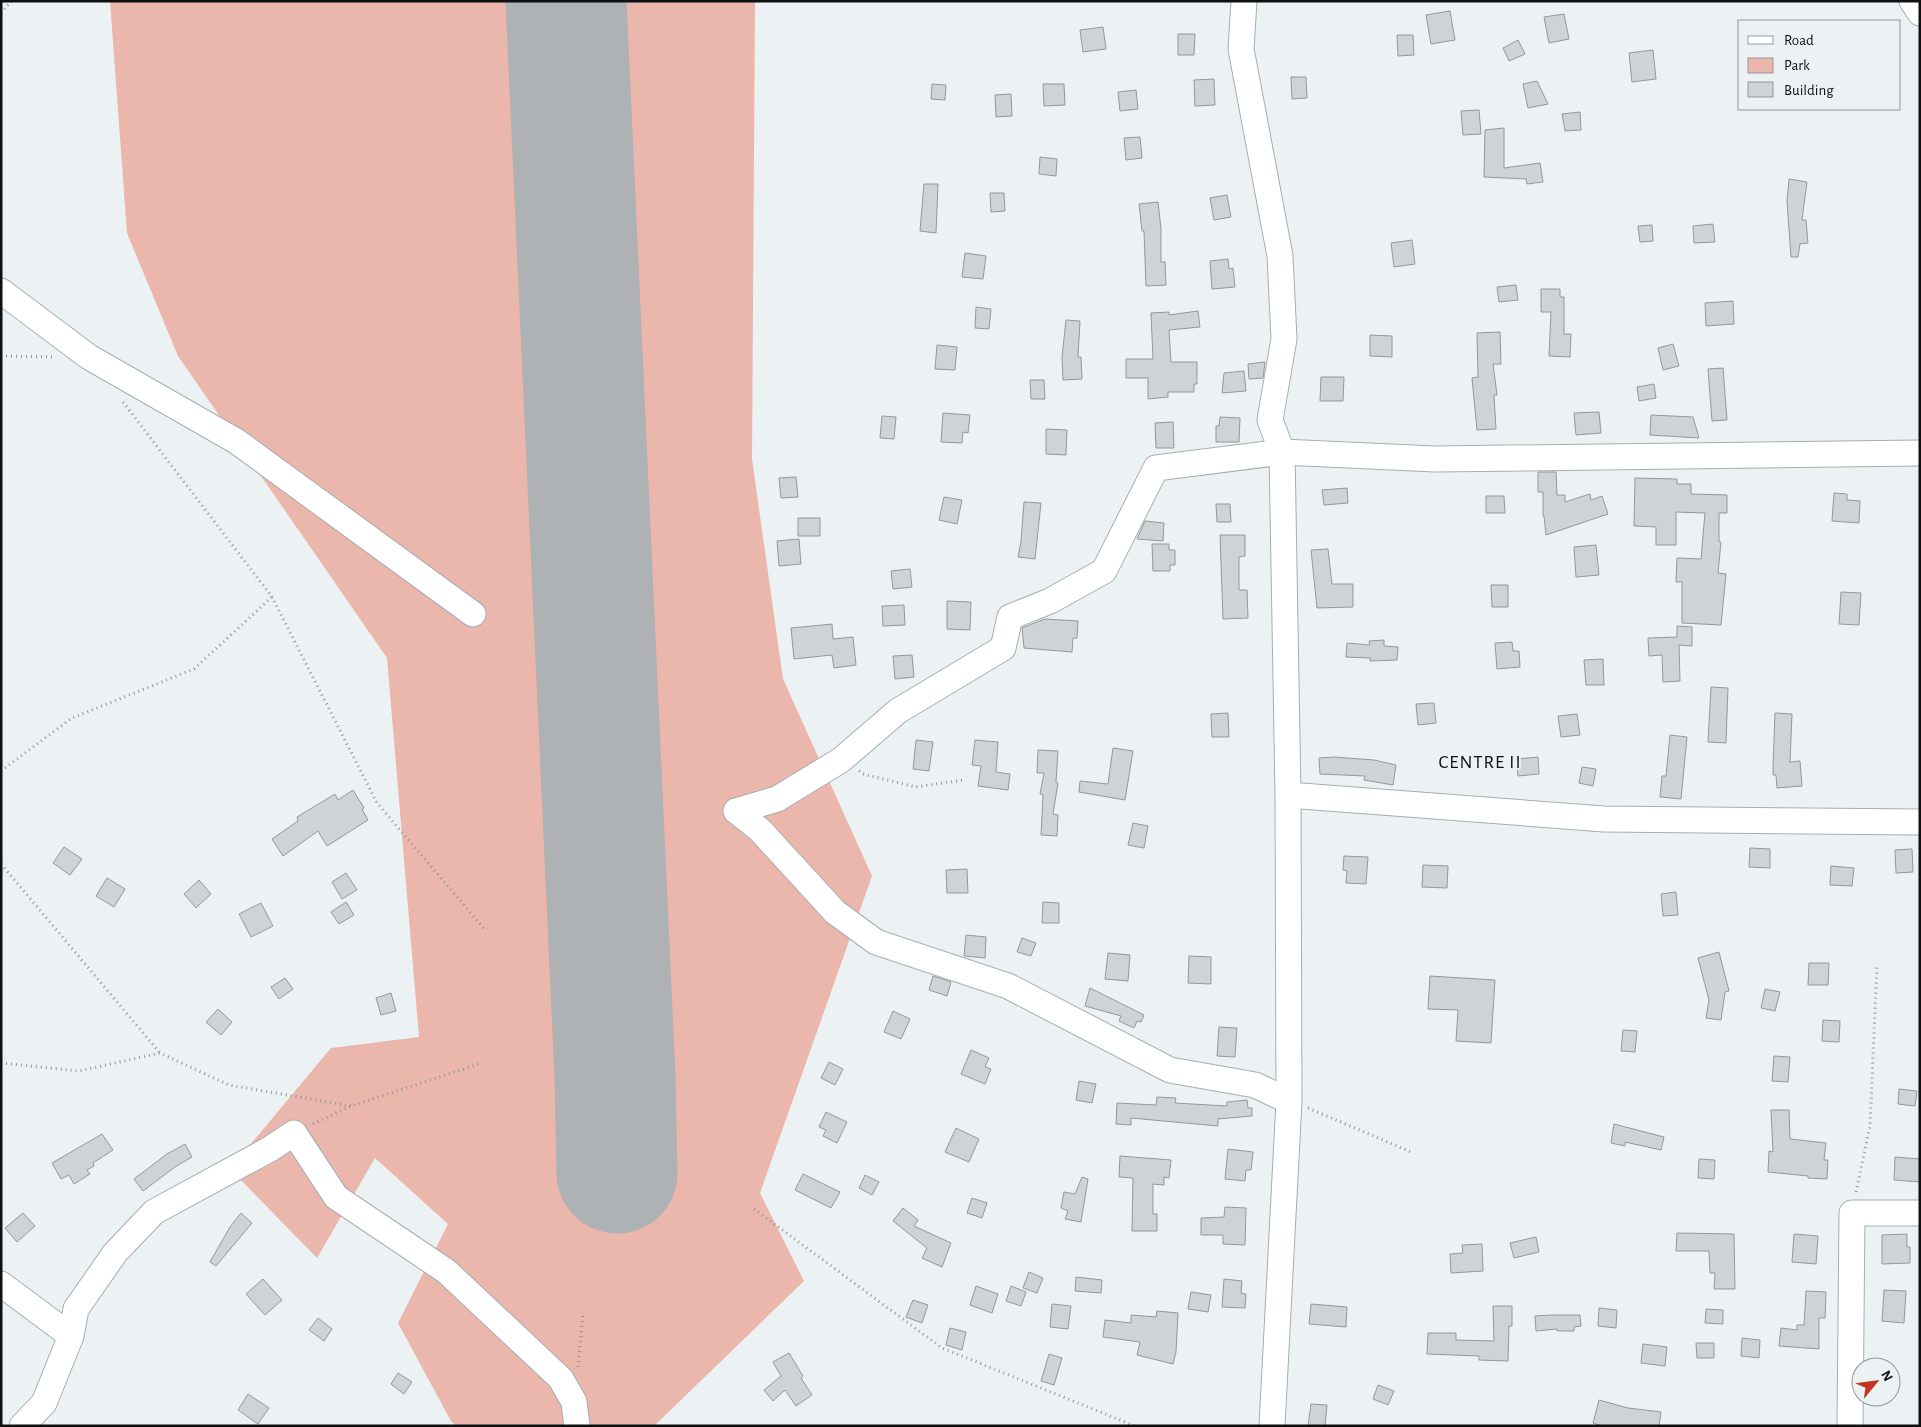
<svg xmlns="http://www.w3.org/2000/svg" width="1921" height="1427" viewBox="0 0 1921 1427" font-family="'Alegreya Sans',sans-serif">
	<style>
		.green { fill: #ebb6ac }
		.lines { fill: none; stroke-linecap: round; stroke-linejoin: round }
		.runway { stroke: #aeb2b4; stroke-width: 121 }
		.building { fill: #ced3d5; stroke: #939899 }
		.minor-casing { stroke: #a8adaf; stroke-width: 27 }
		.path { stroke: #919496; stroke-width: 3; stroke-dasharray: 1 4; stroke-linecap: butt }
		.minor { stroke: #fff; stroke-width: 25 }
		.labels { text-anchor: middle; stroke-width: 4; stroke-linejoin: round; paint-order: stroke }
		.neighbourhood-label { font-size: 19px; letter-spacing: 1px; fill: #0e1011; stroke: #ecf1f3 }
	</style>
	<rect width="100%" height="100%" fill="#ecf1f3"/>
	<path class="green" d="M110 1H755L752 459 783 679 872 876 760 1193 804 1281 654 1426H456L451 1421 398 1323 448 1224 375 1158 317 1258 230 1169 331 1048 419 1037 387 658 178 356 127 233Z"/>
	<g class="lines">
		<path class="runway" d="M566 1 615 1077 617 1173"/>
	</g>
	<path class="building" d="M1450 11 1455 40 1431 44 1426 15Z
		M1564 14 1569 39 1549 43 1544 17Z
		M1103 27 1106 49 1083 52 1080 30Z
		M1178 34H1195L1194 55H1178Z
		M1397 35H1413L1414 55 1398 56Z
		M1518 40 1525 54 1509 61 1503 48Z
		M1653 50 1656 79 1632 82 1629 53Z
		M1291 77H1306L1307 98 1292 99Z
		M1214 79 1215 105 1195 106 1194 80Z
		M1537 81 1548 104 1528 108 1523 84Z
		M932 84 946 85 945 100 931 99Z
		M1043 84H1064L1065 105 1044 106Z
		M1136 90 1138 109 1120 111 1118 92Z
		M1011 94 1012 116 996 117 995 95Z
		M1479 110 1481 134 1463 135 1461 111Z
		M1580 112 1581 130 1565 131 1562 114Z
		M1504 128V168L1540 163 1543 182 1527 184 1526 179 1484 177 1485 130Z
		M1140 137 1142 158 1126 160 1124 138Z
		M1040 157 1057 159 1056 176 1039 174Z
		M1789 179 1807 182 1802 220H1806L1808 243 1800 244 1798 257H1791L1787 201Z
		M924 184H938L936 233 920 231Z
		M990 193H1004L1005 211 991 212Z
		M1227 195 1231 217 1214 220 1210 198Z
		M1158 202 1161 229V262H1165L1166 285 1146 286 1144 231H1142L1139 204Z
		M1713 224 1715 242 1694 243 1693 226Z
		M1652 225 1653 241 1640 242 1638 226Z
		M1412 240 1415 264 1394 267 1391 243Z
		M965 253 986 256 983 279 962 277Z
		M1228 259 1229 269 1233 268 1235 287 1212 289 1210 261Z
		M1516 285 1518 300 1499 302 1497 287Z
		M1541 289H1560V297H1564V334H1571L1570 357 1549 356 1551 312H1541Z
		M1733 301 1734 324 1706 326 1705 303Z
		M976 307 991 309 989 329 975 328Z
		M1198 311 1200 327 1169 330 1171 362H1197V384H1194V392H1168V397L1148 399V378H1126V359H1153L1151 313 1169 312V315Z
		M1066 320 1080 321 1078 357H1081L1082 379 1063 380 1062 357Z
		M1500 332 1501 364H1493L1497 395H1494L1496 429 1477 430 1472 378 1478 377 1477 333Z
		M1370 335 1392 336V357L1370 356Z
		M1673 344 1679 366 1663 370 1658 348Z
		M937 345 957 347 955 370 935 369Z
		M1265 362 1263 378 1249 379 1248 364Z
		M1723 368 1727 420 1712 421 1708 369Z
		M1244 371 1246 391 1222 393 1224 373Z
		M1321 377H1344L1343 401H1320Z
		M1030 380H1044L1045 399H1031Z
		M1654 384 1656 398 1639 401 1637 387Z
		M1599 412 1601 433 1576 435 1574 413Z
		M943 413 970 415 968 433 963 432 962 443 941 442Z
		M1651 415 1693 417 1699 438 1650 435Z
		M882 416 896 417 894 439 880 438Z
		M1220 417 1240 418 1239 442H1216V426H1219Z
		M1173 422 1174 448H1156L1155 423Z
		M1046 429 1067 430 1066 455 1046 454Z
		M1538 472H1556L1557 495H1565V502L1590 494 1591 500 1602 496 1608 514 1546 535 1544 516H1543V492H1538Z
		M796 477 798 497 781 498 779 478Z
		M1635 478 1677 479V484H1691V494L1727 495V513H1719V542H1721L1718 573 1726 574 1721 625 1682 623V582H1676L1677 558 1701 559 1705 513 1676 512V545H1656V527L1634 526Z
		M1347 488 1348 503 1324 505 1322 490Z
		M1834 493 1847 494V500L1860 501 1859 523 1832 521Z
		M1486 496H1504L1505 513H1486Z
		M944 497 962 500 957 524 939 520Z
		M1024 502 1041 503 1035 559 1018 557 1021 541Z
		M1216 504H1230L1231 522H1217Z
		M798 518H820V536H798Z
		M1145 521 1164 523 1163 541 1137 539Z
		M1220 535H1245V556L1239 557V590H1247L1248 618 1223 619Z
		M799 539 801 564 779 566 777 541Z
		M1152 544H1169V550H1175V565H1170V571H1153Z
		M1596 545 1599 575 1576 577 1574 547Z
		M1328 549 1332 584H1353V607L1317 608 1311 550Z
		M910 569 912 587 893 589 891 571Z
		M1491 585H1508V607H1492Z
		M1841 592 1861 593 1859 625 1839 624Z
		M947 601 971 602 970 630 947 629Z
		M904 605 905 625 883 626 882 606Z
		M1045 619 1078 621 1077 638H1073L1072 652 1024 648 1022 628Z
		M832 624 833 639 853 637 856 665 834 668 832 655 794 659 791 628Z
		M1677 626 1692 627V646L1679 645 1680 681 1663 682 1662 655 1649 656 1648 638 1677 637Z
		M1384 640V646L1398 647 1397 660 1370 661V658L1346 657 1347 643 1370 645 1369 641Z
		M1512 642 1513 651H1519L1520 667 1497 669 1495 643Z
		M912 655 914 677 895 679 893 656Z
		M1603 659 1604 685H1586L1584 660Z
		M1711 687 1728 688 1726 743 1708 742Z
		M1434 703 1436 723 1418 725 1416 704Z
		M1228 713 1229 737H1212L1211 714Z
		M1775 713 1792 714 1790 762 1800 761 1802 786 1777 788 1776 775H1773V767Z
		M1577 714 1580 735 1561 737 1558 716Z
		M1670 735 1687 737 1681 799 1660 797 1662 776H1666Z
		M916 740 933 742 929 771 913 769Z
		M975 740 998 742 996 772 1010 774 1008 790 978 786 981 766 972 765Z
		M1113 748 1133 751 1125 800 1079 792 1080 781 1108 784Z
		M1038 750 1058 751 1056 782 1058 783 1053 814 1058 815 1057 836 1041 835 1043 795 1040 794 1044 773H1037Z
		M1334 757 1374 760 1396 765 1393 785 1364 780 1365 776 1320 774 1319 758Z
		M1538 757 1539 774 1518 776 1516 759Z
		M1582 767 1596 769 1593 786 1579 783Z
		M353 790 364 808 362 809 368 820 327 846 318 831 283 856 272 839 298 821 297 817 335 794 338 800Z
		M1133 823 1148 826 1144 848 1128 845Z
		M64 847 82 859 70 875 53 863Z
		M1750 848 1770 849V868L1749 867Z
		M1912 849 1913 872 1896 873 1895 850Z
		M1344 856 1368 857 1366 884 1346 883 1347 871 1343 870Z
		M1423 865 1448 866 1447 888 1422 887Z
		M1831 866 1854 868 1852 886 1830 885Z
		M967 869 968 893H947L946 870Z
		M346 873 357 890 342 899 332 882Z
		M107 878 125 889 114 907 96 896Z
		M199 880 211 894 196 908 184 894Z
		M1676 892 1678 915 1663 916 1661 894Z
		M346 902 354 915 339 924 331 912Z
		M1043 902 1059 903V923H1042Z
		M261 903 273 926 251 937 239 914Z
		M966 935 986 937 985 958 964 956Z
		M1022 938 1036 943 1031 956 1017 952Z
		M1719 952 1729 991 1725 992 1721 1020 1706 1018 1709 1000 1698 958Z
		M1108 953 1130 955 1128 981 1105 979Z
		M1189 956 1211 957V984L1188 983Z
		M1809 963H1829L1828 985H1808Z
		M933 976 951 982 947 996 929 990Z
		M1430 976 1495 980 1491 1043 1456 1041 1458 1010 1428 1009Z
		M285 978 293 989 279 999 271 987Z
		M1090 988 1144 1015 1141 1022 1137 1021 1134 1028 1119 1021 1121 1016 1085 1006Z
		M1765 989 1780 992 1775 1011 1761 1008Z
		M391 993 396 1011 381 1015 376 998Z
		M218 1009 232 1022 221 1035 206 1022Z
		M893 1011 910 1019 901 1039 884 1032Z
		M1823 1020 1840 1021 1839 1042 1822 1041Z
		M1219 1027 1237 1028 1235 1057 1217 1056Z
		M1623 1030 1637 1031 1635 1052 1621 1051Z
		M971 1050 989 1058 985 1067 991 1069 985 1084 961 1074Z
		M1774 1056 1790 1057 1788 1082 1772 1081Z
		M829 1062 843 1069 835 1085 821 1078Z
		M1079 1081 1096 1084 1092 1103 1076 1100Z
		M1899 1089 1917 1091 1915 1106 1898 1104Z
		M1157 1097 1176 1098 1175 1103 1227 1106V1102L1247 1100 1248 1108H1252V1116L1218 1119V1126L1131 1118V1125L1116 1124 1117 1103 1156 1105Z
		M1771 1110H1789L1790 1139 1826 1143 1824 1160H1828L1827 1179 1808 1178V1176L1768 1172 1769 1151 1773 1152Z
		M826 1112 847 1122 837 1143 823 1136 826 1130 819 1127Z
		M1614 1124 1664 1137 1661 1150 1625 1142V1146L1611 1143Z
		M956 1128 979 1139 969 1162 945 1152Z
		M102 1134 113 1150 93 1163 94 1166 87 1170 90 1174 74 1184 69 1175 61 1179 52 1163Z
		M185 1144 192 1157 175 1167 143 1191 134 1179 167 1154Z
		M1228 1149 1253 1152 1251 1170H1246L1245 1181 1225 1179Z
		M1120 1156 1171 1160 1169 1178 1164 1177V1185L1153 1184V1214H1157V1231H1132L1133 1178 1119 1177Z
		M1895 1157 1920 1159V1182L1894 1180Z
		M1699 1159 1715 1160 1714 1179 1698 1178Z
		M803 1174 840 1192 831 1208 795 1190Z
		M865 1175 879 1182 872 1195 859 1188Z
		M1082 1177 1088 1179 1081 1222 1065 1219 1068 1211 1061 1208 1064 1192 1075 1194Z
		M972 1198 987 1203 982 1218 967 1213Z
		M1225 1207 1246 1208 1245 1245 1223 1244V1235H1201V1218L1224 1217Z
		M903 1208 918 1220 914 1226 951 1243 942 1267 922 1258 927 1248 893 1221Z
		M23 1213 35 1226 17 1242 5 1228Z
		M241 1213 252 1223 216 1266 210 1262 230 1227Z
		M1677 1233 1734 1234 1735 1289H1714L1715 1273H1710L1709 1251H1676Z
		M1794 1234 1818 1236 1816 1264 1792 1262Z
		M1907 1234V1247H1910V1263L1882 1264V1235Z
		M1536 1237 1539 1252 1514 1258 1510 1243Z
		M1482 1244 1483 1271 1451 1273 1450 1254 1463 1253 1462 1245Z
		M1029 1272 1043 1278 1037 1293 1023 1288Z
		M1076 1277 1102 1280 1101 1293 1075 1291Z
		M263 1279 282 1300 265 1315 246 1294Z
		M1224 1279 1242 1281 1241 1293 1246 1294 1245 1308 1222 1307Z
		M976 1286 998 1294 992 1313 970 1305Z
		M1011 1286 1026 1292 1021 1306 1006 1301Z
		M1884 1290 1906 1291 1904 1323 1882 1321Z
		M1806 1291 1826 1292 1825 1318H1819V1349L1779 1346 1781 1328 1797 1330V1325H1804Z
		M1191 1292 1211 1295 1208 1312 1188 1309Z
		M913 1300 928 1305 922 1323 906 1317Z
		M1052 1304 1071 1306 1068 1329 1050 1327Z
		M1311 1304 1347 1307 1346 1327 1309 1324Z
		M1493 1306H1512V1326H1509L1508 1361 1479 1360V1356L1427 1354 1428 1333H1456V1340L1494 1341Z
		M1599 1308 1617 1310 1616 1328 1598 1326Z
		M1706 1309 1723 1310V1324L1705 1323Z
		M1157 1311 1178 1313 1176 1352 1173 1364 1137 1355 1140 1342 1103 1337 1105 1320 1131 1323V1315L1156 1317Z
		M1552 1315H1580L1581 1326 1574 1327V1331H1557V1329L1536 1331 1535 1316Z
		M318 1318 332 1329 324 1341 309 1330Z
		M950 1328 966 1332 962 1350 946 1345Z
		M1742 1338 1760 1340 1759 1358 1741 1356Z
		M1696 1343H1714V1358H1697Z
		M1643 1344 1667 1347 1665 1366 1641 1363Z
		M789 1353 803 1376 801 1378 812 1395 796 1406 785 1390 773 1401 764 1390 781 1376 773 1362Z
		M1049 1354 1062 1358 1054 1385 1041 1381Z
		M398 1373 412 1382 404 1394 391 1384Z
		M1378 1385 1394 1391 1388 1405 1373 1399Z
		M248 1394 269 1408 258 1424 238 1410Z
		M1599 1400 1628 1408 1661 1412 1659 1426H1602L1593 1423Z
		M1311 1404 1327 1405 1325 1426H1308Z"/>
	<g class="lines">
		<defs>
			<path id="minor" d="M1244 1 1241 49 1280 256 1284 339 1270 420 1282 452 1288 795 1289 1101 1272 1426
				M1912 1 1920 13
				M1 291 89 357 236 441 473 614
				M1288 795 1604 819 1920 822
				M736 811 777 799 841 760 898 711 1003 648 1010 617 1050 601 1104 571 1156 468 1282 452 1435 459 1920 453
				M736 811 760 830 835 912 876 942 1008 986 1170 1070 1255 1085 1289 1101
				M1 1284 71 1336
				M22 1426 44 1403 71 1336 76 1309 115 1253 154 1212 270 1149 294 1133 336 1197 446 1271 561 1379 574 1402 577 1426
				M1850 1426 1852 1213H1920"/>
		</defs>
		<use href="#minor" class="minor-casing"/>
		<path class="path" d="M1 13 11 1
			M1 356 54 357
			M123 402 272 597 377 803 486 931
			M1 771 72 718 194 669 272 597
			M859 771 863 774 916 787 964 780
			M1 864 160 1053
			M1 1063 79 1071 160 1053 229 1085 351 1106
			M1308 1108 1411 1152
			M313 1124 351 1106 479 1064
			M1856 1192 1870 1126 1877 964
			M754 1209 942 1348 1135 1426
			M578 1367 583 1313"/>
		<use href="#minor" class="minor"/>
	</g>
	<g class="labels">
		<g class="neighbourhood-label">
			<text x="1480" y="768">CENTRE II</text>
		</g>
	</g>
	<rect width="1921" height="1427" fill="none" stroke="#0e1011" stroke-width="5"/>
	<rect x="1738" y="20" width="162" height="90" fill="#ecf1f3" stroke="#939799"/>
	<rect x="1748" y="36" width="25" height="8" fill="#ffffff" stroke="#939799"/>
	<text x="1784" y="45" font-size="15" fill="#0e1011">Road</text>
	<rect x="1748" y="58" width="25" height="15" fill="#ebb6ac" stroke="#939799"/>
	<text x="1784" y="70" font-size="15" fill="#0e1011">Park</text>
	<rect x="1748" y="82" width="25" height="15" fill="#ced3d5" stroke="#939799"/>
	<text x="1784" y="95" font-size="15" fill="#0e1011">Building</text>
	<g transform="translate(1876 1382) rotate(61)"><circle r="24" fill="#ecf1f3" stroke="#939799"/>
	<path d="M0-4L9 19L0 12L-9 19Z" fill="#c23622"/>
	<text y="-8" font-size="14" font-weight="bold" text-anchor="middle" fill="#0e1011">N</text>
	</g>
</svg>
